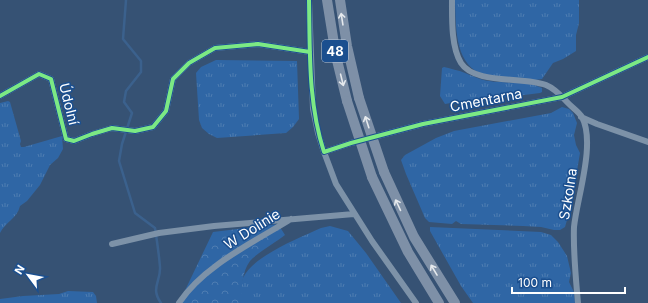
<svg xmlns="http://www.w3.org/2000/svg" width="648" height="303" viewBox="0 0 648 303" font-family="Inter,sans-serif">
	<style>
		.grass { fill: url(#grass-tufts) }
		.forest { fill: url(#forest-crowns) }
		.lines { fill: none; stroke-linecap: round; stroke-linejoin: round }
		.stream { stroke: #3b618d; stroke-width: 2.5 }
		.minor { stroke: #7d92a8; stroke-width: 6 }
		.trunk { stroke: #7e90a7; stroke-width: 10 }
		.trunk-bridge { stroke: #7e90a7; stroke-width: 10 }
		.cycleway-casing { stroke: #1b4f8f; stroke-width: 6 }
		.cycleway { stroke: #7ce984; stroke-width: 4 }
		.oneway { stroke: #e5e9ed }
		.labels { text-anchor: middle; stroke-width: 3; stroke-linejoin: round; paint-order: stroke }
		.shield { fill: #1b4f8f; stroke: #bbcadd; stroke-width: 1 }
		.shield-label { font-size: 13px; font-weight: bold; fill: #fff }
		.street-label { font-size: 14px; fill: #fff; stroke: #1b4f8f }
	</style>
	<defs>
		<pattern id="grass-tufts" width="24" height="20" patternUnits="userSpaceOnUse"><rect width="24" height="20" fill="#2f66a5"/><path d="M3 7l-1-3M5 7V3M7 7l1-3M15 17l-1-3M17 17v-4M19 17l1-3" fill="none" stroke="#4e7db2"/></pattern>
		<pattern id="forest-crowns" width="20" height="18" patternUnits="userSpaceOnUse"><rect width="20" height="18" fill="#2f66a5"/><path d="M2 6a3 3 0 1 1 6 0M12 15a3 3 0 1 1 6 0" fill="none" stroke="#4e7db2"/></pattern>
	</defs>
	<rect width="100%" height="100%" fill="#365274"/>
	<path class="grass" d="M455 0H579V23L576 35V51L563 59 553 63 542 79 535 80C520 78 493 78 480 73 454 62 456 24 455 0Z
		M216 60 297 61 299 119 293 127 286 133 217 138 209 134 202 128 199 120 196 73 201 67Z
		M444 67C451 69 458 70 465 73 473 76 480 80 489 81 505 84 527 80 542 88V92L540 93 492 99 468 100 445 104 440 96 442 68Z
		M8 101 10 102 21 141 20 144 21 147H24L62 136 63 149 58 158 50 165 40 185 27 201 20 206C17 219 5 222 0 233V103Z
		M562 107 569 109 573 113 577 123 574 135 576 145 580 153 571 206 565 227 560 230H554L541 227 523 226 461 224 456 221 452 224 429 222 425 218 406 174 401 160 405 155 436 138 454 131 551 113Z
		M330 226 348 231 366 253 401 303H241C241 295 240 285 243 278 253 256 299 238 321 228Z
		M430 227 541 232 551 235 558 242 567 256 571 273 569 282 574 292 575 303H473L461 286 430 231Z
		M68 291 93 292 96 296 97 303H0V299L23 296 59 294Z"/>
	<path class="forest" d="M278 224 285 235C276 242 257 253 250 261 242 271 241 291 241 303H179L213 232Z"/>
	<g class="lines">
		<path class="stream" d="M126 0 123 39 141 61V72L126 91 124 102 132 113 122 144 119 161 135 213 155 228C157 241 159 254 160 267 161 281 150 288 161 303"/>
		<path class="minor" d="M309 0 313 109 318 133 324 152 336 184 372 241 416 303
			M452 0C452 18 451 47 461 63 475 85 524 76 546 85 556 89 562 97 569 104 573 108 579 112 582 117 596 143 577 198 574 227 573 252 576 279 578 303
			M0 96 39 74 51 79 66 139 74 141 92 134 112 128 135 131 153 127 166 111 173 79 189 63 215 48 258 44 310 52
			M581 117 597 124 648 142
			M324 152 351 143 423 124 562 97 648 57
			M112 244 159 233 214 226 354 214
			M179 303C203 266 254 242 291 219"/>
		<path class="trunk" d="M327 0 336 56 347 101
			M340 0 347 46 359 98
			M384 172 414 237 455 303
			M372 177 408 252 439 303"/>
		<path class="trunk-bridge" d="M359 98 384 172
			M347 101 372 177"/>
		<defs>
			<path id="cycleway" d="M309 0C310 51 308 103 324 152L351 143 423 124 562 97 648 57
				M0 96 39 74 51 79 66 139 74 141 92 134 112 128 135 131 153 127 166 111 173 79 189 63 215 48 258 44 310 52"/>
		</defs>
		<use href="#cycleway" class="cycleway-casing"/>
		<use href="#cycleway" class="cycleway"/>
	</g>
	<defs><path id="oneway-shaft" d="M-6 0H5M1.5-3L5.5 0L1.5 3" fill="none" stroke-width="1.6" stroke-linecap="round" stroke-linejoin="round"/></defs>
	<g class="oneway">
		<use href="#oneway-shaft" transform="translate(342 19) rotate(-99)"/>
		<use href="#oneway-shaft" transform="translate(342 80) rotate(76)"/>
		<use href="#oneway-shaft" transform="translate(367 122) rotate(-108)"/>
		<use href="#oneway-shaft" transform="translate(398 205) rotate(-115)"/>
		<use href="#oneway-shaft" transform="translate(434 270) rotate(-121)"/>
	</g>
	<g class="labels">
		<rect class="shield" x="322" y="40" width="26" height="22" rx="3"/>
		<g class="shield-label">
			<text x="335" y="56">48</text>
		</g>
		<g class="street-label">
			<text transform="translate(486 100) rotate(-11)" y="5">Cmentarna</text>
			<text transform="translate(69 104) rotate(76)" y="5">Údolní</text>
			<text transform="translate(568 194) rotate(-81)" y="5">Szkolna</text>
			<text transform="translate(252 229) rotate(-32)" y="5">W Dolinie</text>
		</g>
	</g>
	<g transform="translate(28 275) rotate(302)" stroke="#1b4f8f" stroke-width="3" paint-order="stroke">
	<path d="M0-3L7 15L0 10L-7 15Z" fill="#ffffff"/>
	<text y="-6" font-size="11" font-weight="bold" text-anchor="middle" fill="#ffffff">N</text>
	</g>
	<path d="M512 287v6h113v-6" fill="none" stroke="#ffffff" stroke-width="2"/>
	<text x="518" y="287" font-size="12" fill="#ffffff" stroke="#1b4f8f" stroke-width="3" paint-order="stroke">100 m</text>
</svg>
